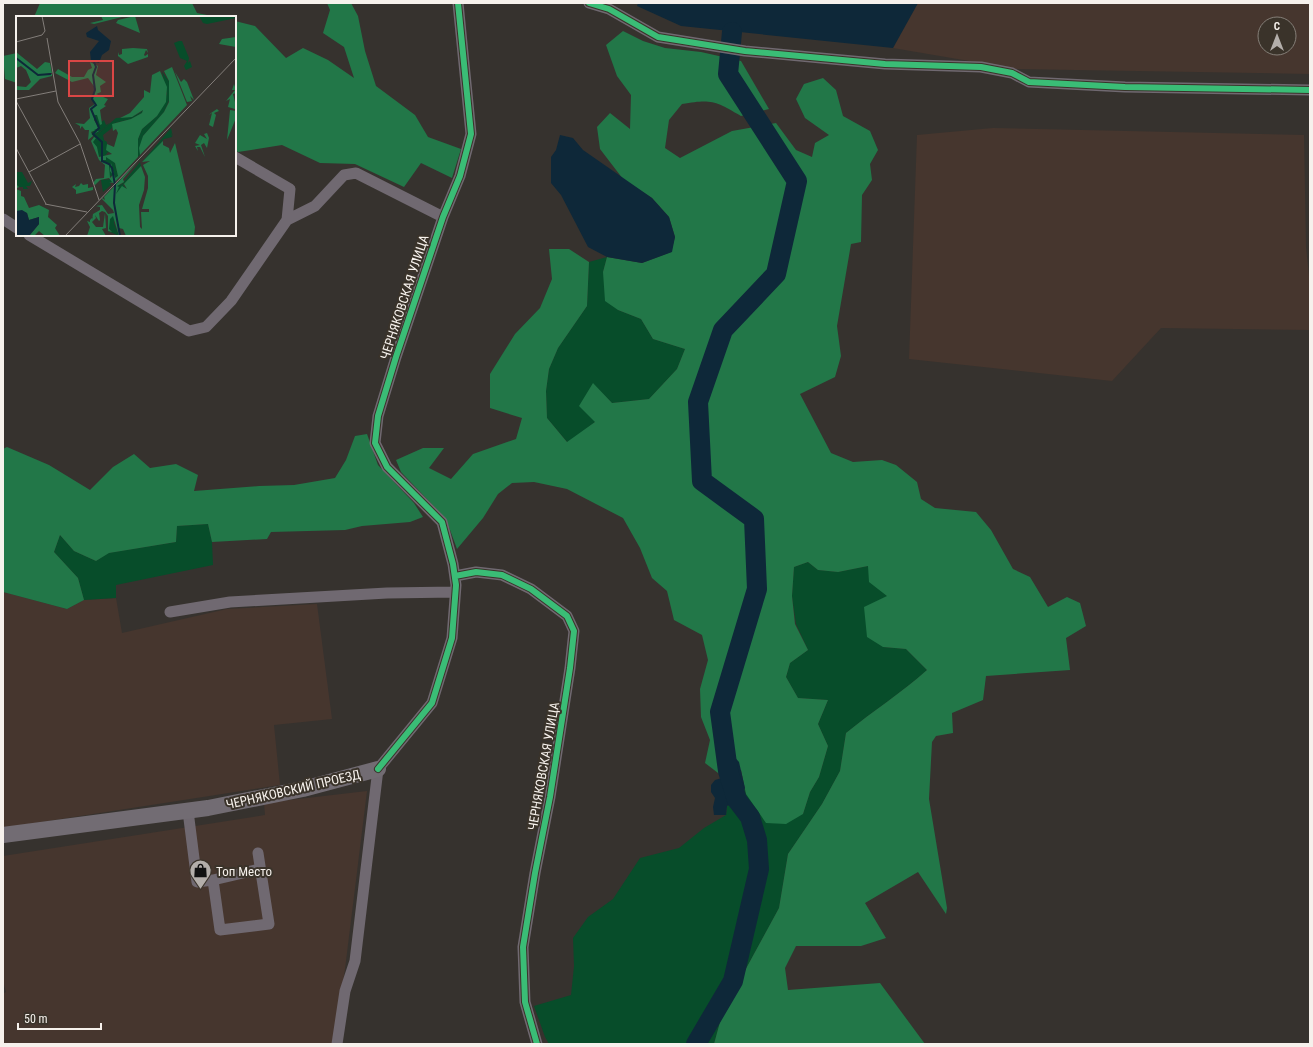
<svg xmlns="http://www.w3.org/2000/svg" width="1313" height="1047" viewBox="0 0 1313 1047" font-family="'Roboto Condensed',sans-serif">
	<style>
		.industrial { fill: #46362e; fill-rule: evenodd }
		.green { fill: #074d2a }
		.forest { fill: #227748 }
		.water { fill: #0e2839 }
		.lines { fill: none; stroke-linecap: round; stroke-linejoin: round }
		.river { stroke: #0e2839; stroke-width: 20 }
		.street { stroke: #706971; stroke-width: 11 }
		.secondary { stroke: #726c73; stroke-width: 16 }
		.cycleway-casing { stroke: #3a332a; stroke-width: 8 }
		.cycleway { stroke: #3abd76; stroke-width: 6 }
		.labels { text-anchor: middle; stroke-width: 4; stroke-linejoin: round; paint-order: stroke }
		.street-label { font-size: 13px; fill: #f6f1ec; stroke: #3a332a }
		.poi-label { font-size: 13px; fill: #f6f1ec; stroke: #3a332a; text-anchor: start }
		.inset-river { fill: none; stroke: #0e2839; stroke-width: 2 }
		.inset-road { fill: none; stroke: #837e7a; stroke-width: 1 }
		.view { fill: #db4645; fill-opacity: 0.15; stroke: #db4645; stroke-width: 2 }
		.inset-edge { fill: none; stroke: #f6f1ec; stroke-width: 2 }
	</style>
	<rect width="100%" height="100%" fill="#36322e"/>
	<path class="industrial" d="M918 3H1310V74L1016 69 893 48ZM1265 24H1289V48H1265Z
		M993 128 1304 135 1306 247 1310 285V330L1161 328 1112 381 909 359 917 135Z
		M3 592 67 609 84 600 116 598 122 633 227 609 317 604 332 719 274 725 280 785 3 828Z
		M367 791 345 969 333 1044H3V988L4 993 6 992 3 981V856L265 815 264 803Z"/>
	<path class="green" d="M607 257 603 272 618 310 641 319 653 339 685 349 677 369 649 399 612 403 593 384 595 422 568 443 547 418 546 391 549 369 558 348 587 306 589 262Z
		M208 524 212 542 213 565 116 585V598L84 600 78 578 54 552 60 535 74 551 96 561 108 553 176 542 177 526Z
		M808 562 818 570 838 572 868 566 887 596 883 647 906 649 927 670C901 693 873 711 846 733L840 771 822 804 788 854 779 908 723 1011 714 1044H549L545 1037 534 1006 571 995 574 966 573 938 588 917 613 899 640 858 679 848 704 828 726 815 727 806C737 802 740 797 745 788L746 794 803 814 810 792 819 777 828 746 818 724 828 700 798 698 786 677 790 663 808 650 796 624 792 596 794 567Z"/>
	<path class="forest" d="M40 3H192L197 13 217 17H34Z
		M327 3H351L358 16 365 51 376 86 415 115 428 137 461 149 452 178 421 163 404 187 355 164 320 163 282 145 238 152 235 150V21L255 26 286 58 303 48 328 60 354 78 344 47 323 33 330 10Z
		M623 31 643 41 665 48 701 52 741 61 769 109 741 116C715 101 712 99 682 104L669 120 665 148 680 158 732 131 776 123 796 150 812 157 815 143 829 135 805 118 796 99 804 84 823 78 836 90 843 116 870 131 878 150 870 164 872 180 862 195 861 242 851 244 837 326 841 356 835 377 800 394 831 453 853 462 882 460 896 465 917 482 921 499 935 508 976 512 991 530 1013 569 1030 577 1048 607 1067 597 1080 603 1086 626 1066 638 1070 670 986 676 983 700 952 713 953 733 936 736 932 742 929 799 947 908 946 914 918 872 865 903 886 938 861 946H796L785 968 788 990 880 983 925 1044H714L723 1011 779 908 788 854 822 804 840 771 846 733C873 711 901 693 927 670L906 649 883 647 867 637 864 607 887 596 869 582 868 566 838 572 818 570 808 562 794 567 792 596 795 624 808 650 790 663 786 677 798 698 828 700 818 724 828 746 819 777 810 792 803 814 786 824 766 823 746 794 741 770 732 775 722 776 705 763 710 740 701 717 700 689 708 660 702 635 674 620 667 591 652 578 640 548 623 518 567 489 534 482 512 483 498 494 483 518 457 549 446 519 401 472 396 460 423 448H444L429 468 451 479 473 454 516 439 522 418 490 408V374L515 334 540 308 552 279 549 249H569L589 262 587 306 558 348 549 369 546 391 547 418 567 442 595 422 579 406 593 383 612 403 649 399 677 369 685 349 653 339 641 319 618 310 605 301 603 272 607 257 642 263 671 252 675 237 669 217 652 198 623 179 600 149 597 127 610 113 630 129 631 95 617 76 606 45Z
		M17 53V83L5 79 3 56Z
		M367 434 378 465 414 503 423 517 410 522 362 526 345 530 271 532 267 539 212 542 208 524 177 526 176 542 109 553 96 561 74 551 60 535 54 552 78 578 84 600 67 609 3 592V449L7 447 49 465 90 490 113 467 134 454 150 468 176 464 198 475 194 491 259 486 294 485 335 478 346 460 355 436Z"/>
	<path class="water" d="M638 3H918L893 48 681 26 637 6Z
		M560 135 573 138 583 150 652 198 669 217 675 237 672 252 642 263 607 257 588 247 561 195 551 183V157L556 150Z
		M728 750 739 762 745 788 740 798 734 803 727 806 726 815H714L713 807 715 798 711 792V785L715 780 732 775 723 755Z"/>
	<g class="lines">
		<path class="river" d="M696 1044 733 981 759 869 757 840 750 817 737 800 728 771 720 712 757 589 754 519 702 481 698 402 723 330 776 274 797 181 728 74 732 32"/>
		<path class="street" d="M589 3 609 9 658 37 745 51 885 64 981 67 1012 73 1029 82 1125 87 1310 90
			M235 157 290 189 287 220
			M3 219 17 228
			M29 235 189 331 206 327 231 301 287 220 315 206 344 175 356 173 443 217
			M455 576 476 572 502 575 531 589 567 616 574 631 570 668 550 797 535 873 523 947 525 1002 537 1044
			M170 612 230 602 387 593 455 592
			M188 811 197 882 213 880 220 930 269 924 258 853
			M213 880 260 869
			M337 1044 345 991 355 961 378 769 432 703 452 638 456 585 453 564 442 522 387 467 375 443 378 416 396 357 443 217 460 176 471 134 458 3"/>
		<path class="secondary" d="M3 835 208 808 303 789 378 769"/>
		<defs>
			<path id="cycleway" d="M589 3 609 9 658 37 745 51 885 64 981 67 1012 73 1029 82 1125 87 1310 90
				M455 576 476 572 502 575 531 589 567 616 574 631 570 668 550 797 535 873 523 947 525 1002 537 1044
				M378 769 432 703 452 638 456 585 453 564 442 522 387 467 375 443 378 416 396 357 443 217 460 176 471 134 458 3"/>
		</defs>
		<use href="#cycleway" class="cycleway-casing"/>
		<use href="#cycleway" class="cycleway"/>
	</g>
	<defs>
		<symbol id="shop-pin" viewBox="-11 -11 22 30"><path d="M0 17L-7.5 6A9.5 9.5 0 1 1 7.5 6Z" fill="#b3aeaa" stroke="#3a332a"/><path d="M-5-2.5h2.3a2.7 3.5 0 0 1 5.4 0H5L5.5 6h-11ZM-1.5-2.5h3a1.5 2.3 0 0 0-3 0Z" fill="#111"/></symbol>
	</defs>
	<g fill-rule="evenodd">
		<use href="#shop-pin" x="188" y="858" width="25" height="34"/>
	</g>
	<g class="labels">
		<g class="street-label">
			<text transform="translate(404 297) rotate(-72)" y="5">ЧЕРНЯКОВСКАЯ УЛИЦА</text>
			<text transform="translate(543 766) rotate(-80)" y="5">ЧЕРНЯКОВСКАЯ УЛИЦА</text>
			<text transform="translate(293 789) rotate(-13)" y="5">ЧЕРНЯКОВСКИЙ ПРОЕЗД</text>
		</g>
		<g class="poi-label">
			<text x="216" y="876">Топ Место</text>
		</g>
	</g>
	<g transform="translate(16 16)">
		<rect width="220" height="220" fill="#36322e"/>
		<path d="M183 0H220V2L191 8 187 7ZM163 25H166L173 42 172 47 174 45 176 51 170 54 168 50 171 45 164 42 158 27ZM146 56 153 65 154 82 148 96 127 120 124 139 122 141V123L126 113 141 100 151 78ZM128 91 126 97 115 103 99 107 96 112 87 119 88 124 91 126V134L96 137 92 136 89 140 98 144 102 160 99 162 97 159 93 161V156L89 153 93 149 85 144 90 143 82 139 81 131 77 127 78 122 74 125 100 102 116 101 125 96ZM81 98 84 107 88 104 90 109 94 107 78 121 76 117 74 120 78 113 83 112 77 101 79 103V99ZM155 112 157 121 155 116 156 121 148 123 134 141 126 146ZM124 146 125 150 107 169 111 173H104L100 179 101 170 106 168ZM0 156H6L12 167 16 165 14 170H10L12 173H7V171H3L0 169ZM96 163V166L94 167 95 169 87 176 85 164ZM99 198 98 207 103 220 92 215H96L92 213 93 203Z" fill="#074d2a"/>
		<path d="M85 0H110L78 8 74 7 87 4ZM119 0 124 17 100 7 102 4ZM220 21V31L203 28 206 23ZM117 32 131 33 132 37 130 34 128 39 129 40 132 38V41L112 48 102 40V36L103 39 106 38V33ZM0 36 21 53 29 46 34 47 36 57 29 58H36V60L24 63 13 74H1L0 70 10 71 15 66 10 54 5 50 0 52ZM74 46 82 50 80 59 90 66 84 70 85 76 80 78 92 83 88 89 90 90 84 94 86 108 84 109 81 99H79L78 104 83 112 78 114 83 115 78 118 80 114 75 116 77 120 72 124 73 114H69L66 110 64 113V110L59 107 68 108 74 102 73 92 79 88 76 84 80 73 72 62 56 66 39 57 42 53 56 61H68L72 54 76 52ZM156 51 171 89 124 139 123 132 127 120 148 96 153 86V65L148 55ZM144 55 151 71 150 86 141 100 126 113 122 123V141L98 167 93 166H96L93 162 84 164 79 169 77 167 80 163 88 162 89 149 83 144 75 125 78 121 80 122 77 126 81 131 83 141 96 138 90 134 91 128 98 131 102 117 100 113 97 115 96 108 115 103 126 97 127 94 116 101 104 102 114 97 128 81V74L134 77 136 59ZM90 141 99 147 102 160 99 162 95 147 94 155 97 159 94 162 93 149 85 144H90ZM159 56 165 66 168 63 171 66 178 84 174 80 176 85 171 86ZM218 68 219 71 220 68V77L217 78 220 90 219 93 212 91 214 83 210 85 219 74H216ZM201 93 203 95 198 97 200 99 197 111 193 109 196 97 193 99 195 97ZM214 94 220 95V102L211 124ZM191 117 193 122 191 132 188 127 185 129 189 141 184 131H181L182 135 179 130 184 129 179 127 184 119 191 123 188 118ZM147 125V129L153 132 154 137 159 127 179 211 178 220H110L107 213 103 212V220L97 200 94 203 93 213 96 216 92 215V200L89 196 86 195 83 197 84 204 83 205 79 199 80 202 76 206 80 211H87L89 197 90 212 86 213 90 220H71L74 211 71 205 74 206V204L77 201 76 204 77 198 84 194V191L80 190 86 189 92 198 98 197 97 194 86 183V182L89 184 88 181 123 144 107 163 108 166 101 170 103 171 100 178 106 170 111 173 108 168 125 150 129 161 128 174 123 189 124 211 126 213 125 196H133V193H126L132 172V160L127 149 134 145 126 146ZM65 167 67 169 72 168V172L77 171V174L60 178V174L56 171 60 168 59 171 63 170ZM0 168 3 171 0 173 5 175V180L8 181 13 192 23 189 33 194 32 201 41 209 39 212 44 220H29L23 215 18 220H13L23 208V201L13 204 11 197 0 195Z" fill="#227748" fill-rule="evenodd"/>
		<path d="M81 10 82 14 95 25 93 34 86 39 83 47 75 45 74 36 83 25 71 21 70 17ZM6 194 11 197 13 204 23 201V208L13 220H0V195Z" fill="#0e2839"/>
		<path class="inset-river" d="M0 42 22 59 35 58M78 46 80 51 77 59 79 74 76 83 80 89 75 93 83 112 77 118 86 126V145L93 148 96 152 99 169 98 187 104 220"/>
		<path class="inset-road" d="M26 0 29 15M31 22 42 86 64 127 83 184M0 26 26 19 29 15M0 83 40 75M0 85 33 145M0 132 30 188M13 156 64 128M29 188 71 196M49 220 220 42"/>
		<path class="view" d="M53 45H97V80H53Z"/>
		<rect width="220" height="220" class="inset-edge"/>
	</g>
	<rect width="1313" height="1047" fill="none" stroke="#f6f1ec" stroke-width="8"/>
	<g transform="translate(1277 36)"><circle r="19" fill="#3a332a" stroke="#857f78"/>
	<path d="M0-3L7 15L0 10L-7 15Z" fill="#b3aeaa"/>
	<text y="-6" font-size="11" font-weight="bold" text-anchor="middle" fill="#f6f1ec">С</text>
	</g>
	<path d="M18 1023v6h83v-6" fill="none" stroke="#f6f1ec" stroke-width="2"/>
	<text x="24" y="1023" font-size="12" fill="#f6f1ec" stroke="#3a332a" stroke-width="3" paint-order="stroke">50 m</text>
</svg>
